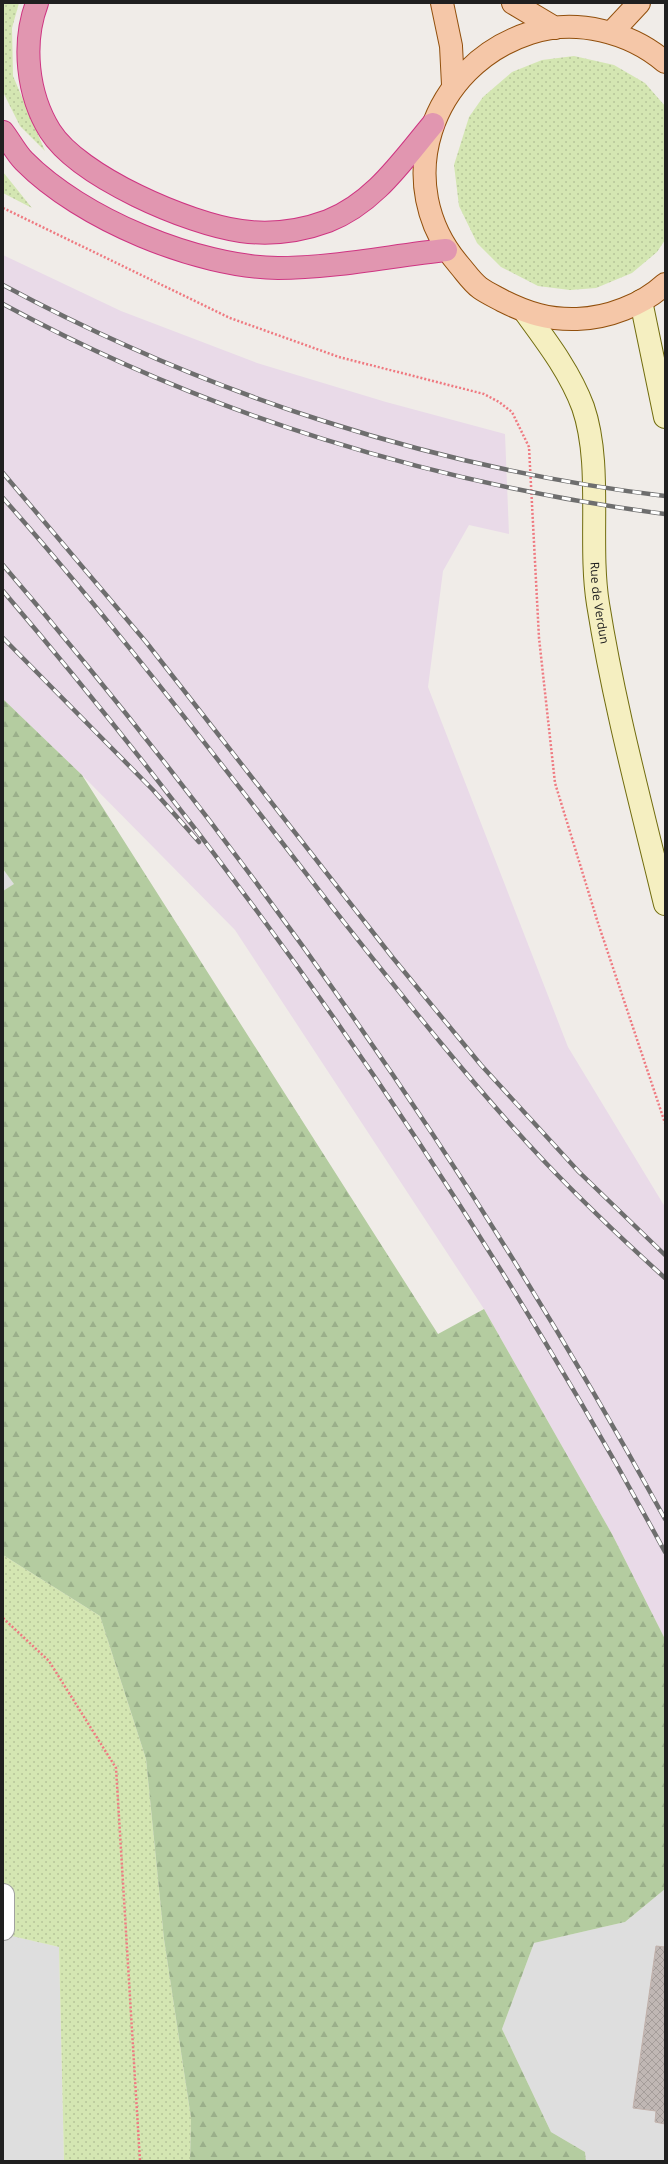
<svg xmlns="http://www.w3.org/2000/svg" width="668" height="2164" viewBox="0 0 668 2164" font-family="'Open Sans',sans-serif">
	<style>
		.residential { fill: #dedede }
		.railway { fill: #e9dae8 }
		.grass { fill: url(#grass-dots) }
		.forest { fill: url(#forest-firs) }
		.building { fill: url(#building-cross-hatch); stroke: #c1b1ab }
		.lines { fill: none; stroke-linecap: round; stroke-linejoin: round }
		.street-casing { stroke: #a1a1a1; stroke-width: 24 }
		.secondary-casing { stroke: #716c0e; stroke-width: 24 }
		.primary-casing { stroke: #914f0c; stroke-width: 24 }
		.highway-casing { stroke: #ce3582; stroke-width: 24 }
		.path { stroke: #ef7a81; stroke-width: 2.5; stroke-dasharray: 2 2; stroke-linecap: butt }
		.street { stroke: #fff; stroke-width: 22 }
		.secondary { stroke: #f5efc1; stroke-width: 22 }
		.primary { stroke: #f5c7a8; stroke-width: 22 }
		.highway { stroke: #e196b0; stroke-width: 22 }
		.rail-casing { stroke: #6e6e6e; stroke-width: 4.5 }
		.rail { stroke: #fff; stroke-width: 3; stroke-dasharray: 9; stroke-linecap: butt }
		.labels { text-anchor: middle; stroke-width: 3.5; stroke-linejoin: round; paint-order: stroke }
		.street-label { font-size: 12px; fill: #202020; stroke: #fff }
	</style>
	<defs>
		<pattern id="grass-dots" width="8" height="8" patternUnits="userSpaceOnUse"><rect width="8" height="8" fill="#d4e6b2"/><path d="M2 2h.1M6 6h.1" fill="none" stroke="#b6c599" stroke-width="1.8" stroke-linecap="round"/></pattern>
		<pattern id="forest-firs" width="22" height="20" patternUnits="userSpaceOnUse"><rect width="22" height="20" fill="#b4cca0"/><path d="M5 1l3.5 6h-7zM16 11l3.5 6h-7z" fill="#9aaf8a"/></pattern>
		<pattern id="building-cross-hatch" width="8" height="8" patternUnits="userSpaceOnUse"><rect width="8" height="8" fill="#c0b7b4"/><path d="M0 0l8 8M0 8l8-8" fill="none" stroke="#a59d9a"/></pattern>
	</defs>
	<rect width="100%" height="100%" fill="#f0ece8"/>
	<path class="residential" d="M3 869 15 884 3 891Z
		M665 1889V2161H586L585 2152 551 2132 502 2029 534 1943 625 1922Z
		M3 1899 13 1936 59 1947 64 2161H3Z"/>
	<path class="railway" d="M3 255 121 311 257 363 386 402 505 434 509 534 469 525 443 571 428 687 568 1047 665 1207V1639L612 1534 484 1309 235 930 82 775 3 699Z"/>
	<path class="grass" d="M3 3H19L12 28 13 76 45 151 20 126 3 92Z
		M574 56 614 65 645 83 665 106V240L657 252 632 273 596 288 570 290 538 286 501 267 477 243 459 206 454 165 469 117 483 97 512 72 542 60Z
		M3 172 32 208 3 193Z
		M3 1555 100 1616 146 1759 164 1939 191 2118 190 2161H64L59 1947 12 1936 3 1899Z"/>
	<path class="forest" d="M3 699 82 775 438 1334 484 1309 612 1534 665 1639V1889L625 1922 534 1943 502 2029 551 2132 585 2152 586 2161H190L191 2118 164 1939 146 1759 100 1616 3 1555V891L14 884 3 869Z"/>
	<path class="building" d="M656 1946 665 1947V2124L655 2122 656 2111 633 2108Z"/>
	<g class="lines">
		<defs>
			<path id="street" d="M3 1895V1929"/>
			<g id="secondary">
				<path d="M641 301 665 417"/>
				<path id="s1" d="M525 312C547 342 570 372 583 407 603 465 588 542 598 604 614 705 641 804 665 904"/>
			</g>
			<path id="primary" d="M442 3 451 46 453 85
				M513 3 555 28
				M611 33 639 3
				M665 62C630 32 576 18 530 33 431 65 389 184 460 266 466 273 472 282 480 288 487 293 496 297 503 301 527 313 549 320 577 319 608 318 642 305 665 284"/>
			<path id="highway" d="M37 3C22 43 27 94 50 131 79 177 189 224 241 231 270 235 301 231 328 221 374 203 402 161 433 124
				M3 132C10 141 16 153 24 161 81 219 197 267 278 268 334 268 390 256 446 250"/>
		</defs>
		<use href="#street" class="street-casing"/>
		<use href="#secondary" class="secondary-casing"/>
		<use href="#primary" class="primary-casing"/>
		<use href="#highway" class="highway-casing"/>
		<path class="path" d="M3 208 230 318 339 357 484 394 499 402 512 412 529 447 539 638 555 783 598 923 665 1123
			M3 1618 49 1661 116 1768 140 2161"/>
		<use href="#street" class="street"/>
		<use href="#secondary" class="secondary"/>
		<use href="#primary" class="primary"/>
		<use href="#highway" class="highway"/>
		<defs>
			<path id="rail" d="M3 285C208 395 434 468 665 496
				M3 304C207 415 435 484 665 514
				M3 473 146 642 393 958 481 1065 579 1172 665 1255
				M3 498C119 629 225 769 332 907 400 993 468 1080 543 1160 582 1201 623 1240 665 1278
				M3 565C255 860 478 1178 665 1519
				M3 591C256 888 479 1209 665 1552
				M3 638 153 790 199 842"/>
		</defs>
		<use href="#rail" class="rail-casing"/>
		<use href="#rail" class="rail"/>
	</g>
	<g class="labels">
		<g class="street-label">
			<text dy="4" stroke="none"><textPath href="#s1" startOffset="309">Rue de Verdun</textPath></text>
		</g>
	</g>
	<rect width="668" height="2164" fill="none" stroke="#202020" stroke-width="8"/>
</svg>
